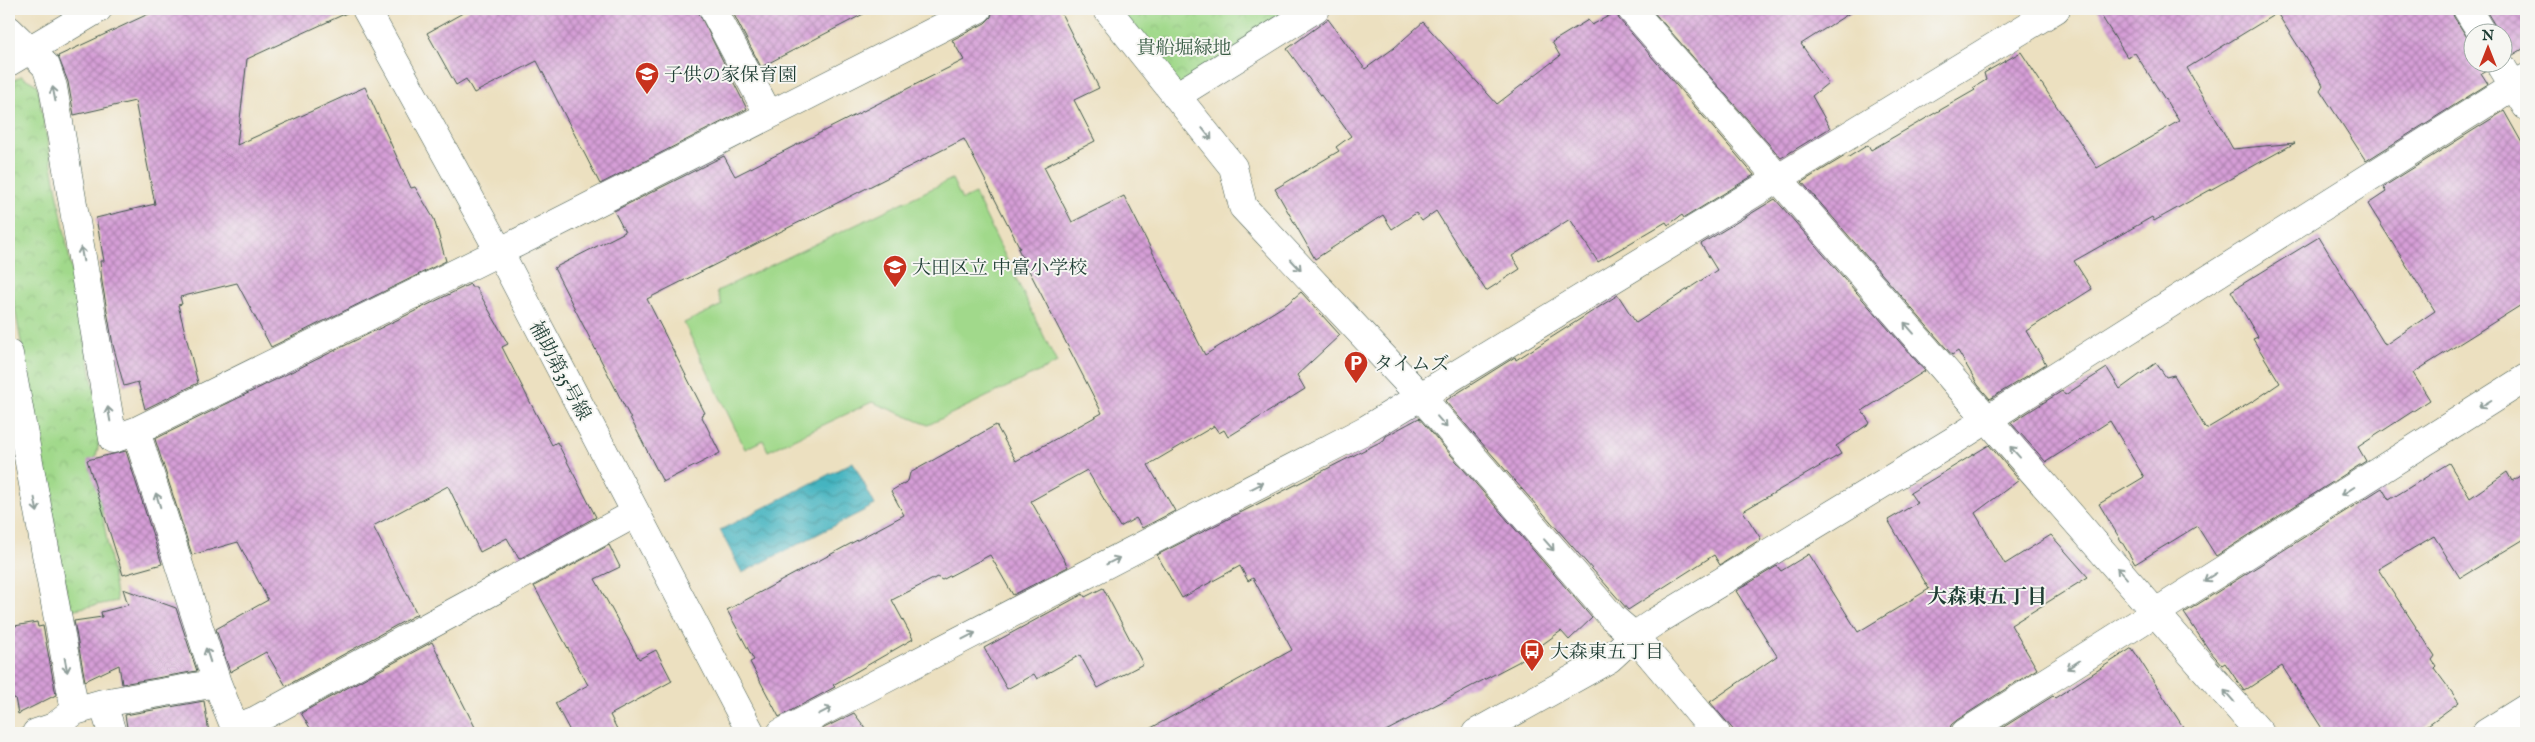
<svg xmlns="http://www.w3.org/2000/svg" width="2535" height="742" viewBox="0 0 2535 742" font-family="'IM FELL English','Noto Serif JP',serif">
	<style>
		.grass { fill: #a1d98b; stroke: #608b60 }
		.park { fill: url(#park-crowns); stroke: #608b60 }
		.water { fill: url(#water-waves); stroke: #32787a }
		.building { fill: url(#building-cross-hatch) }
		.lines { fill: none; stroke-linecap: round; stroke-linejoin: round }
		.minor-casing { stroke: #3e5549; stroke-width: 29 }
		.minor { stroke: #fff; stroke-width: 28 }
		.oneway { stroke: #8f9e9a }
		.labels { text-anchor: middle; stroke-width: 4; stroke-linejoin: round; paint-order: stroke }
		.park-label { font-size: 19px; fill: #395c45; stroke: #f6f6f2 }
		.poi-label { font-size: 19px; fill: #1f3d34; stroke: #f6f6f2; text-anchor: start }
		.street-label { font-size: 19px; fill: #1f3d34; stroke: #f6f6f2 }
		.neighbourhood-label { font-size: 20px; font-weight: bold; fill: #1f3d34; stroke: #f6f6f2 }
	</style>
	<defs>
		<pattern id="park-crowns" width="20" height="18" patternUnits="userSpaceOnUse" patternTransform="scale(1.25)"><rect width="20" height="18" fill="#a1d98b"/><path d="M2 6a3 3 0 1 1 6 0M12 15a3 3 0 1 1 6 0" fill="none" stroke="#8abb79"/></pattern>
		<pattern id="water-waves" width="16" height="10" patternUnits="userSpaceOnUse" patternTransform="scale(1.25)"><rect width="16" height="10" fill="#45b4c0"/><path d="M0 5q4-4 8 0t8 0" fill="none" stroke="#39949d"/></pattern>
		<pattern id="building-cross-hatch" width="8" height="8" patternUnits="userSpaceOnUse" patternTransform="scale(1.25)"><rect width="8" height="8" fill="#d69ed7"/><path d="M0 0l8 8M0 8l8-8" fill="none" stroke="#ad82af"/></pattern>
	</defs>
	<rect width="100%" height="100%" fill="#f6f6f2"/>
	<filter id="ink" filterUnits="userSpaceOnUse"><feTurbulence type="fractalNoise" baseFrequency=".02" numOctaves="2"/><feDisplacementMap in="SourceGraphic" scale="10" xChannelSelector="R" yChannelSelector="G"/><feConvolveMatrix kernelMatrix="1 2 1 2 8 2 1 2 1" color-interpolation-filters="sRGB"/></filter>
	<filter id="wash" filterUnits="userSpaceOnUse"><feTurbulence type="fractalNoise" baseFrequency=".0096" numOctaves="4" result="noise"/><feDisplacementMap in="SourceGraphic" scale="20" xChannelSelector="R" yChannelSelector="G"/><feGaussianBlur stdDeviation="1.12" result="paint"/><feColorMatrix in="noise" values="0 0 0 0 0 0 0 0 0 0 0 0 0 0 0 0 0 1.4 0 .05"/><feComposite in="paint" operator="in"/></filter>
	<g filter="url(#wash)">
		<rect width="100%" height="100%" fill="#ece0c0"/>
		<path class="grass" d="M952 179 962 200 975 194 1057 363 928 425 872 402 768 451 763 440 745 449 684 323 722 305 717 291Z"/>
		<path class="park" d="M1107 9H1315L1176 96Z
			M21 76 37 85 102 431 94 464 117 601 70 610 9 276V83Z"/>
		<path class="water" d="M853 462 875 505 742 573 720 530Z"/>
		<g id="blocks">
			<path class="building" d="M159 9H350L351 11 247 59 237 145 365 87 411 188 415 187 434 219 446 261 271 347 237 283 180 297 182 304 178 305 198 383 145 409 138 382 124 386 113 345 102 282 100 261H104L96 218 155 204 135 101 74 115 68 82 58 56Z
				M470 9H697L747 109 600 184 537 61 474 93 466 79 456 85 427 33Z
				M731 9H873L761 67Z
				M993 9H1059L1099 88 1074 100 1095 141 1044 167 1072 222 1124 196 1205 355 1287 304 1301 292 1340 335 1297 375 1305 389 1228 437 1224 430 1219 433 1214 426 1148 465 1175 511 1142 528 1136 518 1120 527 1087 470 1031 501 1068 567 1013 595 990 555 942 580 937 577 892 600 913 639 833 685 835 687 779 717 750 662 754 660 727 610 904 515 891 491 908 481 910 473 996 425 1016 461 1102 413 1018 249 1020 248 964 139 647 299 705 413 701 415 720 453 663 482 554 268 625 232 614 211 724 156 735 176 964 60 952 40 985 23 991 17Z
				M1651 9H1856L1801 44 1828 83 1812 96 1830 128 1781 158Z
				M2097 9H2451L2454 17 2472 45V62H2483L2486 70 2481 73 2488 84 2366 161 2320 90 2323 85 2277 13 2187 68 2233 149 2295 143 2154 221 2152 217 2074 261 2092 289 2026 331 2046 364 1990 399 1978 385 1958 351 1952 355 1802 182 1845 156 1847 158 1868 145 1871 150 1975 90 1973 88 1986 80 1984 73 2021 52 2097 168 2179 121 2135 53 2127 57Z
				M2485 9H2526V47L2513 55 2502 47V32H2496L2494 24Z
				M1616 12 1619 19 1754 175 1684 218 1682 215 1668 225 1666 222 1598 262 1570 219 1512 256 1520 269 1486 291 1436 211 1422 221 1416 213 1392 229 1383 215 1315 259 1275 189 1339 151 1336 147 1351 136 1287 49 1328 19 1365 69 1394 48 1423 22 1497 104 1560 56 1552 42 1588 20 1592 25Z
				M2504 111 2526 150V302L2413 373 2430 400 2358 447 2366 461 2216 556 2197 526 2135 564 2099 504 2144 477 2110 421 2046 462 2011 423 2062 391 2065 395 2107 368 2120 389 2156 363 2166 377 2174 375 2206 429 2255 400 2280 383 2253 339 2258 337 2231 291 2319 237 2385 345 2435 311 2368 204 2386 192 2383 187Z
				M1775 199 1925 371 1862 411 1870 423 1836 446 1841 454 1743 511 1761 539 1720 565 1714 555 1628 610 1445 401 1515 357 1516 360 1618 295 1636 323 1717 270 1701 244Z
				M470 284 471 287H476L508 344 502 347 552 445 557 442 596 517 519 559 507 538 480 552 448 486 373 526 417 614 286 686 266 652 230 672 216 629 268 600 238 542 192 555 155 439Z
				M1419 418 1592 618 1569 640 1561 631 1518 662 1382 733H1142L1292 650 1253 578 1248 581 1240 566 1182 598 1157 555 1384 440 1386 436Z
				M1989 445 2019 480 1975 513 2005 564 2051 535 2088 577 2011 625 2037 669 1957 720 1951 725 1949 733H1736L1710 702 1777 656 1736 591 1777 566 1781 571 1809 554 1858 632 1929 589 1888 520 1917 503 1910 493Z
				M126 451 162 564 123 575 87 460Z
				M2449 463 2470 498 2507 472 2512 481 2526 472V538L2460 578 2434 536 2378 569 2435 656 2432 660 2436 666 2434 668 2459 702 2417 733H2325L2282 666 2244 691 2225 663 2222 665 2209 650 2184 613 2382 488 2389 500Z
				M609 545 620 567 595 579 639 659 656 650 672 681 610 715 619 733H571L555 703 588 685 534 586Z
				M1103 588 1143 664 1098 688 1080 655 1037 679 1034 674 1007 689 984 648 1083 594 1085 597Z
				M123 589 176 608 197 671 122 684 119 665 85 681 74 621 102 617 101 612 128 605Z
				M37 622 38 627 43 626 56 695 18 714 15 698 9 699V627Z
				M432 642 478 733H313L301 713Z
				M2132 648 2187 733H1994L2053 696 2055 698Z
				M204 701 209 733H128L125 715Z
				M854 713 869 733H814Z"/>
		</g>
	</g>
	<g filter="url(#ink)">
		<use href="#blocks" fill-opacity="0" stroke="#3e5549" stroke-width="1"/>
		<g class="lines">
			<defs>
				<path id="minor" d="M366 9 499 251 751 733
					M713 9 769 115
					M1107 9 1233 167 1243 207 1421 397 1612 617 1634 636 1716 733
					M1631 9 2260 733
					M2467 9 2481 32
					M9 30 46 66 53 87 113 439 136 431 541 231 978 9
					M9 62 98 9
					M2499 62 2526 106
					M1176 96 1315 9
					M9 354 75 711
					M136 431 217 683 237 733
					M103 703 112 733
					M235 728 256 720 636 513
					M36 733 54 727 75 711 103 703 217 683
					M781 733 1367 429 2056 9
					M1476 733 1609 659 1634 636 1655 622 1958 438 2526 78
					M1965 733 2526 378
					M2486 733 2526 708"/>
			</defs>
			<use href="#minor" class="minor-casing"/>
			<use href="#minor" class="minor"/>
		</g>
		<defs><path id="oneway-shaft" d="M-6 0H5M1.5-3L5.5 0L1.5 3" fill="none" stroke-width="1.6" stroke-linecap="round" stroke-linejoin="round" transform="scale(1.25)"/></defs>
		<g class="oneway">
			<use href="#oneway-shaft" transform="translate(54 94) rotate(-101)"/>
			<use href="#oneway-shaft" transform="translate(1207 134) rotate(51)"/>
			<use href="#oneway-shaft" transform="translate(82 254) rotate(-100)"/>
			<use href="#oneway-shaft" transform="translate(1296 265) rotate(47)"/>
			<use href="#oneway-shaft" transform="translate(1909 328) rotate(-131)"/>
			<use href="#oneway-shaft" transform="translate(2485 404) rotate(148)"/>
			<use href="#oneway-shaft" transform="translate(109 414) rotate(-100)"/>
			<use href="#oneway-shaft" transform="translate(1442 422) rotate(49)"/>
			<use href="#oneway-shaft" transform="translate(2015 452) rotate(-132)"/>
			<use href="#oneway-shaft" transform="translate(1257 486) rotate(-27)"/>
			<use href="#oneway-shaft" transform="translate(2348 491) rotate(148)"/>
			<use href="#oneway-shaft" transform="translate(158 500) rotate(-108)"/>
			<use href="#oneway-shaft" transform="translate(36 505) rotate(79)"/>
			<use href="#oneway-shaft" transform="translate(1549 545) rotate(49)"/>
			<use href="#oneway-shaft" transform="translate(1113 561) rotate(-27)"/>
			<use href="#oneway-shaft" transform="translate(2122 573) rotate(-132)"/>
			<use href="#oneway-shaft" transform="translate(2210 577) rotate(148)"/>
			<use href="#oneway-shaft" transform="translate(969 636) rotate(-27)"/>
			<use href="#oneway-shaft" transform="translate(208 655) rotate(-108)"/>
			<use href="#oneway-shaft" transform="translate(66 665) rotate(79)"/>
			<use href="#oneway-shaft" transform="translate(2073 665) rotate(147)"/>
			<use href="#oneway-shaft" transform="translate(2229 696) rotate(-131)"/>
			<use href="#oneway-shaft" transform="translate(825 711) rotate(-27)"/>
		</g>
	</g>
	<defs>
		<symbol id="school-pin" viewBox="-11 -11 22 30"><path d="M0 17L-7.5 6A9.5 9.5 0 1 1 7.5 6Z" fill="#c8321e" stroke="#f6f6f2"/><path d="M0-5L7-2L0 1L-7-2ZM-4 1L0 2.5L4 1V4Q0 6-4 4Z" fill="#fff"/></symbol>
		<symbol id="parking-pin" viewBox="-11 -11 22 30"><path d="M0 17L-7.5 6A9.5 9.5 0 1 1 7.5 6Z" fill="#c8321e" stroke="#f6f6f2"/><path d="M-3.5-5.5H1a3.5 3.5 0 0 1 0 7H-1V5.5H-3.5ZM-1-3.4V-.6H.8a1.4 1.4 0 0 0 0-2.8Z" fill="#fff"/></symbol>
		<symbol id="bus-pin" viewBox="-11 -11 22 30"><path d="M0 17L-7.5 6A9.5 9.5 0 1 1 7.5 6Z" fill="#c8321e" stroke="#f6f6f2"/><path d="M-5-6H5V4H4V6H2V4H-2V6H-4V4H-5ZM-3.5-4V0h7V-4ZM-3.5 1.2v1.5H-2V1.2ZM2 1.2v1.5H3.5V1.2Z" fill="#fff"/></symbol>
	</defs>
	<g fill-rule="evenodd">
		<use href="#school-pin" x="633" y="60" width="28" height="38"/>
		<use href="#school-pin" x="881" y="253" width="28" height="38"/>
		<use href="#parking-pin" x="1342" y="349" width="28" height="38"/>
		<use href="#bus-pin" x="1518" y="637" width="28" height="38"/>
	</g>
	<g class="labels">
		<g class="park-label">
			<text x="1184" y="54">貴船堀緑地</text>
		</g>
		<g class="poi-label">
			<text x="664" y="81">子供の家保育園</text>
			<text x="912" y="274">大田区立 中富小学校</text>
			<text x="1374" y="370">タイムズ</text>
			<text x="1550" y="658">大森東五丁目</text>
		</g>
		<g class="street-label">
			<text transform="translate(561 370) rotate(62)" y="7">補助第35号線</text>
		</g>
		<g class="neighbourhood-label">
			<text x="1987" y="603">大森東五丁目</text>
		</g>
	</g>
	<rect width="2535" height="742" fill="none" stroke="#f6f6f2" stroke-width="30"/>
	<g transform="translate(2488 48)"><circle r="24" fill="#f6f6f2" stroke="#a0aca6"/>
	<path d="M0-4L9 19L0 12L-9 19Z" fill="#c8321e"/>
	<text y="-8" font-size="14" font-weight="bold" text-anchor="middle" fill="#1f3d34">N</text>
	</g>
</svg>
